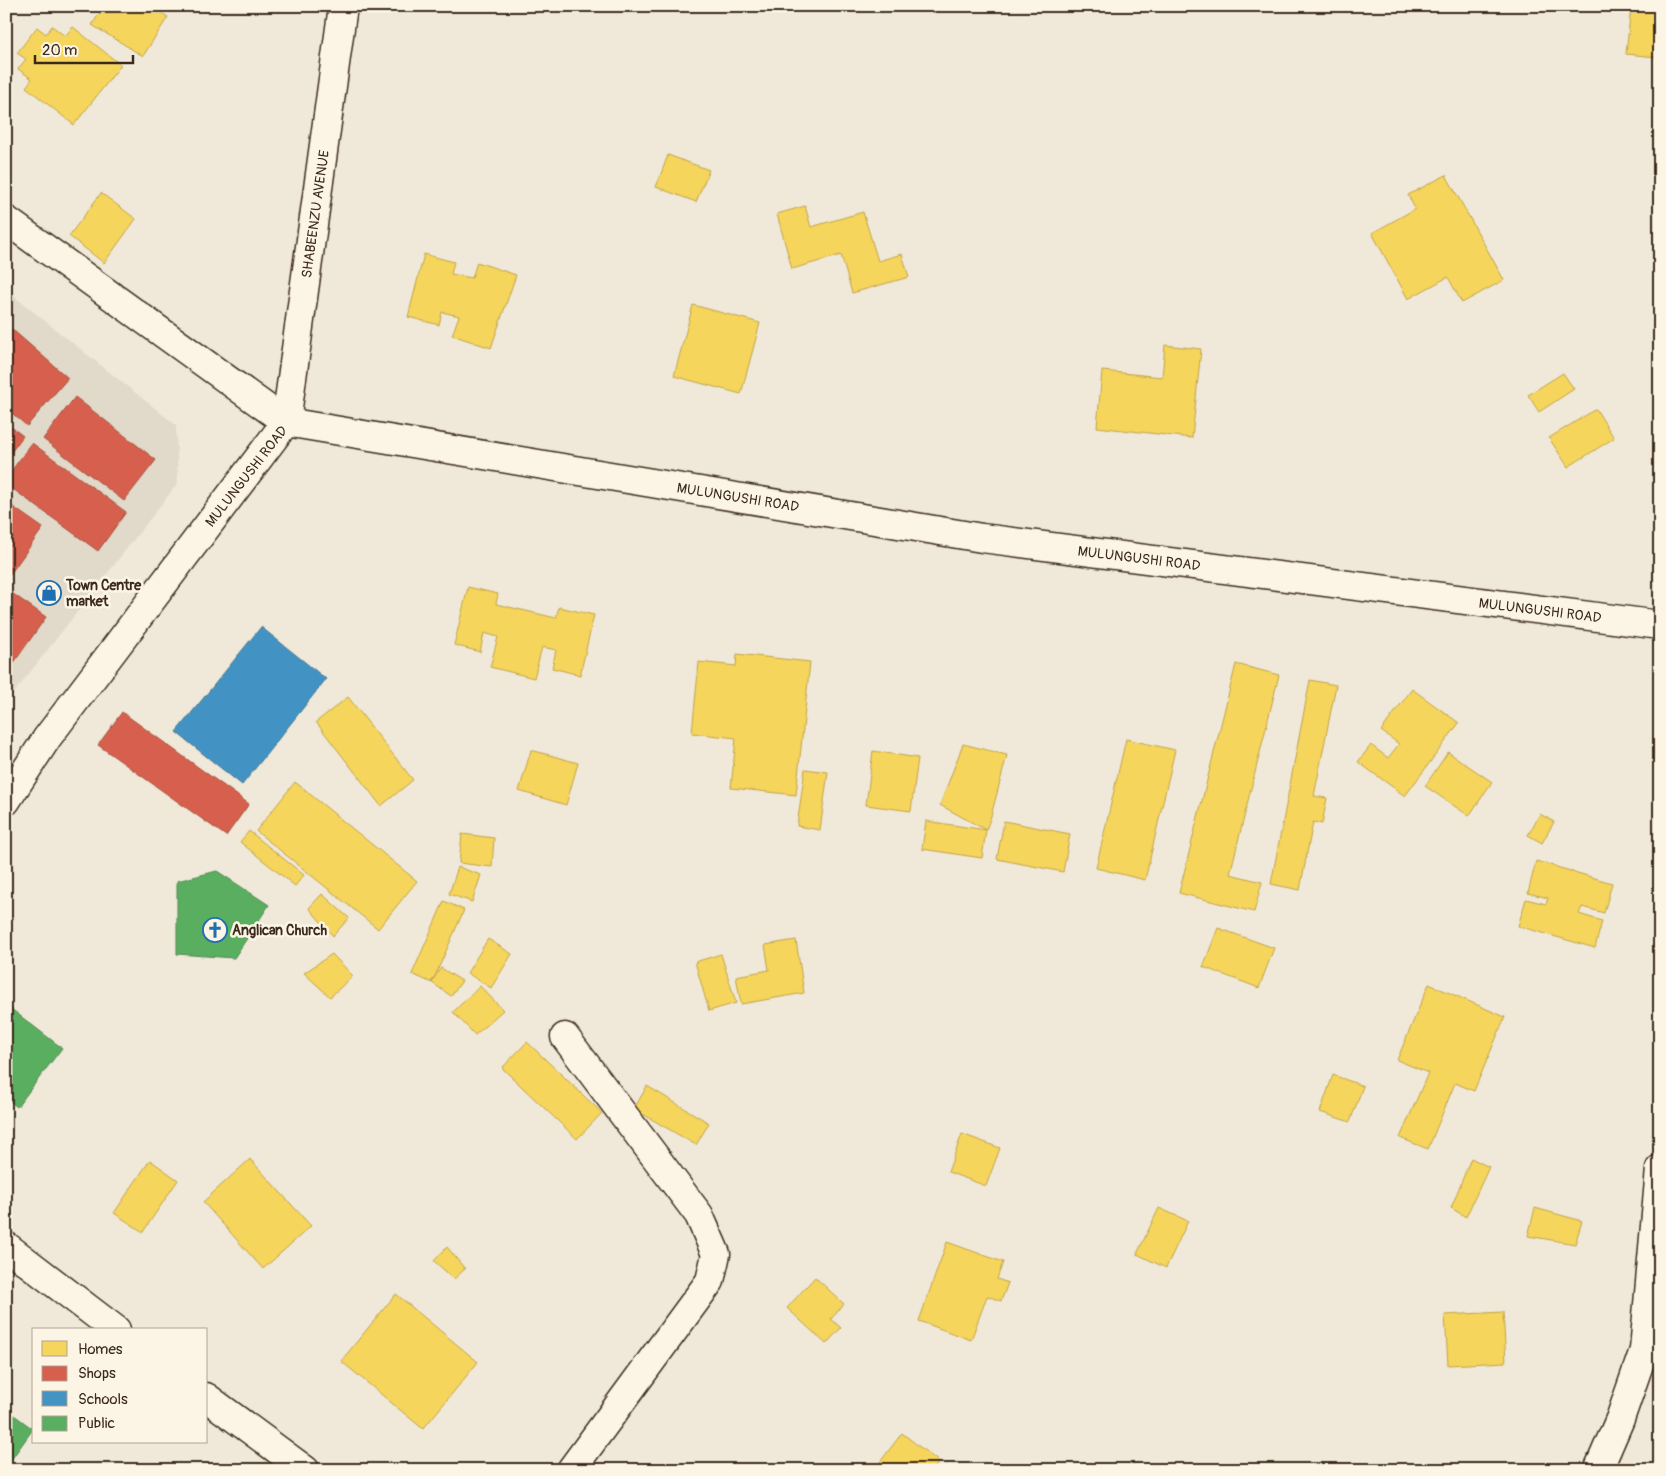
<svg xmlns="http://www.w3.org/2000/svg" width="1666" height="1476" viewBox="0 0 1666 1476" font-family="Pangolin,sans-serif">
	<style>
		.built { fill: #e1d9c9 }
		.homes { fill: #f6d55c; stroke: #bea249 }
		.shops { fill: #d6604d; stroke: #a8503f }
		.schools { fill: #4393c3; stroke: #417492 }
		.public { fill: #5aae61; stroke: #51864d }
		.lines { fill: none; stroke-linecap: round; stroke-linejoin: round }
		.minor-casing { stroke: #3b2a1e; stroke-width: 31 }
		.minor { stroke: #fcf5e5; stroke-width: 28 }
		.labels { text-anchor: middle; stroke-width: 5; stroke-linejoin: round; paint-order: stroke }
		.street-label { font-size: 14px; fill: #3b2a1e; stroke: #fcf5e5 }
		.poi-label { font-size: 14px; font-weight: bold; fill: #3b2a1e; stroke: #fcf5e5; text-anchor: start }
	</style>
	<rect width="100%" height="100%" fill="#f0e9d9"/>
	<filter id="ink" filterUnits="userSpaceOnUse"><feTurbulence type="fractalNoise" baseFrequency=".02" numOctaves="2"/><feDisplacementMap in="SourceGraphic" scale="10" xChannelSelector="R" yChannelSelector="G"/><feConvolveMatrix kernelMatrix="1 2 1 2 8 2 1 2 1" color-interpolation-filters="sRGB"/></filter>
	<g filter="url(#ink)">
		<path class="built" d="M6 290 176 425 178 483 6 703Z"/>
		<path class="homes" d="M104 6H151L168 17 143 56 92 25Z
			M1631 6H1660L1656 57 1626 54Z
			M52 26 65 36 73 27 121 65 74 125 26 87 32 79 18 69 26 59 17 53 37 27 46 34Z
			M668 155 709 170 696 202 656 187Z
			M1446 175 1504 280 1462 303 1448 277 1408 299 1372 233 1415 209 1408 195Z
			M101 193 136 219 104 263 69 236Z
			M805 206 811 227 863 212 878 261 902 254 909 277 852 293 841 255 792 269 777 214Z
			M424 254 454 262 451 274 472 278 477 262 516 275 491 348 452 335 459 316 442 312 439 325 408 317Z
			M693 305 760 323 741 394 674 376Z
			M1165 345 1201 349 1192 438 1097 427 1102 371 1162 377Z
			M1563 373 1574 389 1539 412 1528 395Z
			M1596 409 1614 438 1568 467 1549 438Z
			M468 587 498 594 496 604 556 618 559 607 594 615 580 675 552 668 556 650 542 647 534 678 490 667 498 637 484 633 480 652 454 645Z
			M737 654 810 662 796 795 731 788 736 738 692 733 699 662 736 666Z
			M1236 664 1279 675 1230 874 1262 882 1254 912 1179 893Z
			M1310 680 1336 685 1314 796 1327 798 1322 824 1313 822 1300 890 1271 884Z
			M1412 689 1459 723 1405 796 1358 762 1371 745 1388 758 1399 744 1381 731Z
			M348 697 413 780 381 806 316 722Z
			M1126 739 1175 750 1145 880 1096 868Z
			M963 744 1007 755 991 816 986 830 940 805Z
			M531 750 578 763 566 805 519 791Z
			M873 751 918 758 911 811 866 805Z
			M1448 752 1492 782 1469 816 1425 786Z
			M805 769 828 772 820 830 797 826Z
			M295 782 417 881 378 929 256 831Z
			M1540 814 1554 822 1542 843 1528 835Z
			M926 821 986 830 982 858 922 849Z
			M1004 821 1070 834 1063 872 997 859Z
			M249 831 304 875 295 886 240 842Z
			M462 834 494 838 492 867 459 863Z
			M1536 861 1612 883 1604 913 1582 907 1579 914 1602 921 1595 948 1518 926 1526 899 1546 904 1548 898 1528 893Z
			M458 867 481 875 472 902 449 894Z
			M322 894 349 918 333 936 309 908Z
			M444 901 464 910 432 983 412 974Z
			M1218 928 1274 948 1259 988 1203 967Z
			M488 939 512 954 491 988 467 973Z
			M796 940 804 993 741 1004 736 976 769 970 765 945Z
			M332 954 353 976 330 997 304 973Z
			M721 954 736 1003 709 1011 695 962Z
			M441 968 462 981 451 996 431 982Z
			M1429 984 1505 1017 1474 1091 1455 1083 1428 1149 1400 1138 1428 1073 1397 1060Z
			M480 986 503 1010 475 1035 453 1012Z
			M527 1042 602 1113 577 1139 502 1068Z
			M1333 1075 1363 1086 1350 1122 1320 1112Z
			M647 1086 709 1123 696 1145 634 1109Z
			M962 1134 1000 1148 986 1186 948 1172Z
			M1471 1158 1489 1167 1466 1217 1451 1208Z
			M250 1159 311 1226 263 1269 203 1202Z
			M150 1160 178 1180 143 1232 114 1213Z
			M1159 1208 1188 1221 1166 1268 1137 1254Z
			M1535 1208 1582 1221 1575 1244 1528 1236Z
			M947 1242 1003 1262 997 1279 1008 1283 1001 1301 987 1296 971 1340 919 1321Z
			M447 1247 465 1269 454 1279 434 1261Z
			M815 1277 844 1304 831 1319 841 1328 826 1344 787 1308Z
			M396 1294 478 1362 423 1429 341 1361Z
			M1503 1312 1506 1362 1448 1365 1445 1315Z
			M902 1433 939 1462 933 1470H874Z"/>
		<path class="shops" d="M6 324 68 378 27 426 6 408Z
			M75 397 156 460 124 501 43 439Z
			M6 423 23 436 6 459Z
			M32 443 126 512 98 551 6 484V478Z
			M6 502 43 528 6 580Z
			M6 589 46 617 6 674Z
			M122 712 249 804 226 836 98 745Z"/>
		<path class="schools" d="M261 627 326 679 242 785 176 732Z"/>
		<path class="public" d="M217 871 269 905 234 958 177 954V881Z
			M6 1005 62 1048 17 1107 6 1098Z
			M6 1409 33 1429 11 1460 6 1457Z"/>
		<g class="lines">
			<defs>
				<path id="minor" d="M6 220 286 422 343 6
					M6 801 47 738 286 422 982 538 1660 625
					M565 1037 699 1215 716 1254 710 1281 571 1470
					M6 1246 116 1330
					M206 1397 305 1470
					M1598 1470 1620 1419 1644 1350 1660 1169"/>
			</defs>
			<use href="#minor" class="minor-casing"/>
			<use href="#minor" class="minor"/>
		</g>
	</g>
	<defs>
		<symbol id="shop-ring" viewBox="-11 -11 22 22"><circle r="9.5" fill="#fcf5e5" stroke="#1f6fb2" stroke-width="1.5"/><path d="M-5-2.5h2.3a2.7 3.5 0 0 1 5.4 0H5L5.5 6h-11ZM-1.5-2.5h3a1.5 2.3 0 0 0-3 0Z" fill="#1f6fb2"/></symbol>
		<symbol id="church-ring" viewBox="-11 -11 22 22"><circle r="9.5" fill="#fcf5e5" stroke="#1f6fb2" stroke-width="1.5"/><path d="M-1.2-6h2.4v3.5h3.3v2.4h-3.3V6h-2.4V-.1h-3.3v-2.4h3.3Z" fill="#1f6fb2"/></symbol>
	</defs>
	<g fill-rule="evenodd">
		<use href="#shop-ring" x="35" y="579" width="28" height="28"/>
		<use href="#church-ring" x="201" y="916" width="28" height="28"/>
	</g>
	<g class="labels">
		<g class="street-label">
			<text transform="translate(315 214) rotate(-82)" y="5">SHABEENZU AVENUE</text>
			<text transform="translate(246 476) rotate(-52)" y="5">MULUNGUSHI ROAD</text>
			<text transform="translate(738 497) rotate(9)" y="5">MULUNGUSHI ROAD</text>
			<text transform="translate(1139 558) rotate(7)" y="5">MULUNGUSHI ROAD</text>
			<text transform="translate(1540 610) rotate(7)" y="5">MULUNGUSHI ROAD</text>
		</g>
		<g class="poi-label">
			<text x="66" y="590">Town Centre<tspan x="66" dy="16">market</tspan></text>
			<text x="232" y="935">Anglican Church</text>
		</g>
	</g>
	<rect width="1666" height="1476" fill="none" stroke="#fcf5e5" stroke-width="25"/>
	<rect x="12" y="12" width="1641" height="1451" fill="none" stroke="#3b2a1e" stroke-width="2" filter="url(#ink)"/>
	<rect x="32" y="1328" width="175" height="115" fill="#fcf5e5" stroke="#afa495"/>
	<rect x="42" y="1341" width="25" height="15" fill="#f6d55c" stroke="#afa495"/>
	<text x="78" y="1354" font-size="15" fill="#3b2a1e">Homes</text>
	<rect x="42" y="1366" width="25" height="15" fill="#d6604d" stroke="#afa495"/>
	<text x="78" y="1378" font-size="15" fill="#3b2a1e">Shops</text>
	<rect x="42" y="1391" width="25" height="15" fill="#4393c3" stroke="#afa495"/>
	<text x="78" y="1404" font-size="15" fill="#3b2a1e">Schools</text>
	<rect x="42" y="1416" width="25" height="15" fill="#5aae61" stroke="#afa495"/>
	<text x="78" y="1428" font-size="15" fill="#3b2a1e">Public</text>
	<path d="M35 55v8h98v-8" fill="none" stroke="#3b2a1e" stroke-width="2.5"/>
	<text x="42" y="55" font-size="15" fill="#3b2a1e" stroke="#fcf5e5" stroke-width="4" paint-order="stroke">20 m</text>
</svg>
